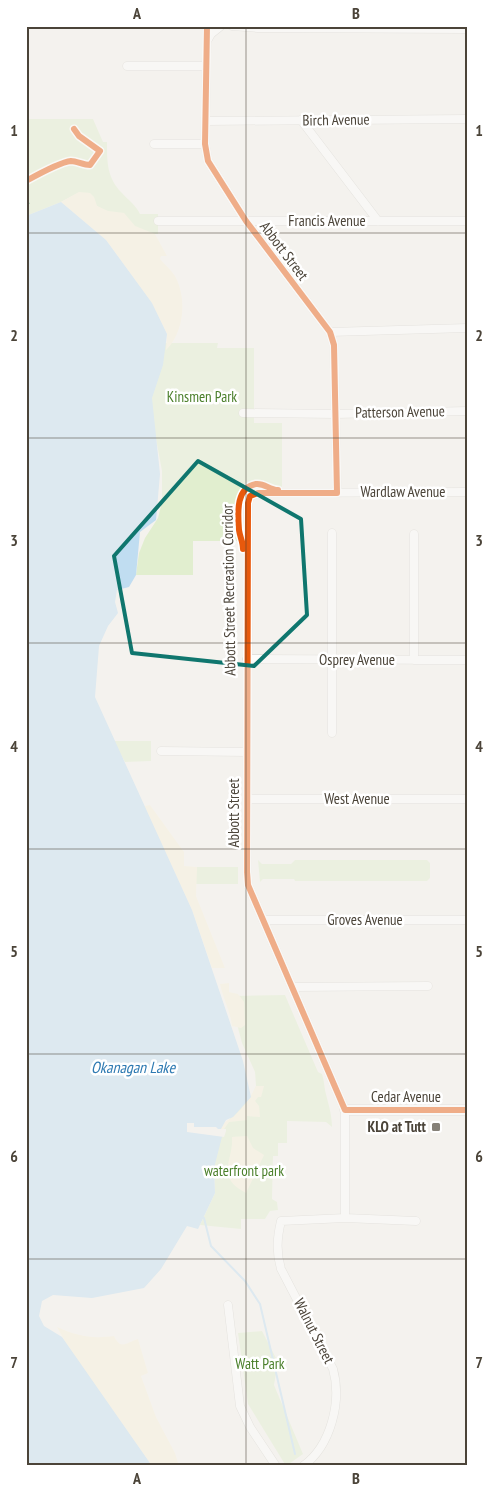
<svg xmlns="http://www.w3.org/2000/svg" width="493" height="1492" viewBox="0 0 493 1492" font-family="'PT Sans Narrow',sans-serif">
	<style>
		.green { fill: #e1eecf }
		.sand { fill: #f7f0da }
		.water { fill: #c0ddf1 }
		.pier { fill: #f4f2ee }
		.lines { fill: none; stroke-linecap: round; stroke-linejoin: round }
		.stream { stroke: #c0ddf1; stroke-width: 2 }
		.minor-casing { stroke: #d2d0cb; stroke-width: 9 }
		.tertiary-casing { stroke: #d2d0cb; stroke-width: 11 }
		.minor { stroke: #fdfdfc; stroke-width: 8 }
		.tertiary { stroke: #fdfdfc; stroke-width: 10 }
		.quiet { stroke: #00873e; stroke-width: 5; stroke-dasharray: 10 5; stroke-linecap: butt }
		.cycleway-casing { stroke: #fff; stroke-width: 9 }
		.cycleway { stroke: #e8590c; stroke-width: 6 }
		.marked { fill: none; stroke: #0f766e; stroke-width: 4; stroke-linejoin: round }
		.grid { fill: none; stroke: #4b4439; stroke-width: 1; stroke-opacity: 0.55 }
		.poi-dot { fill: #868178; stroke: #fff; stroke-width: 2 }
		.labels { text-anchor: middle; stroke-width: 5; stroke-linejoin: round; paint-order: stroke }
		.street-label { font-size: 15px; fill: #4b4439; stroke: #fff }
		.park-label { font-size: 15px; fill: #4a7f2a; stroke: #fff }
		.poi-label { font-size: 15px; font-weight: bold; fill: #4b4439; stroke: #fff; text-anchor: end }
		.water-label { font-size: 16px; font-style: italic; fill: #2e7ab2; stroke: #fff }
		.neatline { fill: none; stroke: #4b4439; stroke-width: 2 }
		.grid-label { font-size: 16px; text-anchor: middle; font-weight: bold; fill: #4b4439 }
	</style>
	<rect width="100%" height="100%" fill="#f4f2ee"/>
	<path class="green" d="M26 119H93L103 142H107C107 162 107 178 122 193 128 200 136 205 140 214H158V234H126L100 208 78 193 61 202 26 216Z
		M160 343H218L217 348H254V423H282V487C265 486 252 477 239 494V537L241 541H193V575H136L139 553 145 538 158 518 162 502V471L148 396Z
		M113 741H151V761L125 762Z
		M258 860 262 864H291L295 860H427L430 863V878L427 881H295L294 879H263L260 882Z
		M190 867H238V884H189Z
		M285 995 318 1072 322 1074C324 1080 324 1084 325 1090 328 1103 332 1114 332 1127L326 1122 287 1121V1143H278V1156H273L272 1199 277 1202 278 1210 270 1211 265 1219H241V1229L200 1225 215 1193 214 1168 220 1129 251 1097 256 1086 255 1072 242 1043 238 1028 233 996Z
		M262 1331 278 1362 274 1385 303 1454 286 1466 248 1404 238 1333Z"/>
	<path class="sand" d="M79 192 90 193 94 197 97 206 108 211 124 213 135 226 155 234 167 256H161L160 259C165 265 174 272 177 280 187 302 183 334 166 350L167 334 151 302 106 240 61 202Z
		M150 805 184 852V866L197 867 196 896 225 968H212L192 910 144 806Z
		M229 983V992L238 994 244 1002 245 1025 241 1028 232 1026C230 1010 223 999 220 984Z
		M256 1086H264L261 1097H258L255 1101 259 1106 260 1117 247 1116V1120L229 1122 224 1129H220C226 1119 227 1122 234 1116 243 1108 251 1097 256 1086Z
		M247 1136 253 1148 264 1155 246 1193C214 1176 234 1161 232 1137Z
		M57 1327C77 1336 92 1339 114 1336 121 1351 127 1342 138 1339L148 1373 141 1376 156 1417 175 1453 179 1466H152L68 1347Z"/>
	<path class="water" d="M61 202 106 240 152 303 167 334 163 365 152 398 160 474 156 520 140 532 136 575 129 587 117 590 115 602 118 613 108 626 99 646 95 697 192 910 243 1061 251 1097 233 1117 226 1120 221 1129H224L214 1168 215 1193 198 1229 187 1226 161 1269 144 1288 92 1298 53 1295 42 1301 39 1316 44 1326 62 1337 152 1466H26V216Z"/>
	<path class="pier" d="M187 1123H194V1127H216L218 1129H226V1131L224 1137 187 1132Z"/>
	<g class="lines">
		<path class="stream" d="M204 1218 211 1246 245 1281 260 1304 295 1454"/>
		<defs>
			<path id="minor" d="M207 26 205 144 208 161 246 221 330 332 334 345 337 493
				M232 26 258 28 467 29
				M207 41 211 34 221 26
				M127 66H206
				M301 120 378 221
				M206 121 467 119
				M154 144H205
				M158 221H467
				M330 332 467 328
				M243 413 336 414 467 411
				M414 534V660
				M247 659 467 660
				M332 733V533
				M161 751 247 752
				M247 799H467
				M263 920H467
				M292 987 428 986
				M345 1218V1110L248 885 247 872 248 503 250 496 258 493 467 492
				M228 1305 240 1406 250 1427 276 1466
				M303 1466C331 1446 342 1401 333 1369L281 1269C276 1252 277 1238 281 1221L345 1218 416 1221"/>
			<path id="tertiary" d="M345 1110H467"/>
		</defs>
		<use href="#minor" class="minor-casing"/>
		<use href="#tertiary" class="tertiary-casing"/>
		<use href="#minor" class="minor"/>
		<use href="#tertiary" class="tertiary"/>
		<path class="quiet" d="M26 203 28 205"/>
		<defs>
			<path id="cycleway" d="M207 26 205 144 208 161 246 221 330 332 334 345 337 493H258L250 496 248 503 247 872 248 885 345 1110H467
				M26 181C35 176 61 162 71 161 77 161 83 165 90 165L100 151 79 136 74 129
				M243 549C243 542 240 537 239 530 238 514 235 488 256 484 265 483 269 490 278 490"/>
		</defs>
		<use href="#cycleway" class="cycleway-casing"/>
		<use href="#cycleway" class="cycleway"/>
	</g>
	<path d="M0 0H493V1492H0ZM198 461 301 519 307 615 254 666 132 653 114 556Z" fill="#f4f2ee" fill-opacity=".55" fill-rule="evenodd"/>
	<path class="marked" d="M198 461 301 519 307 615 254 666 132 653 114 556Z"/>
	<path class="grid" d="M246 26V1466M26 233H467M26 438H467M26 643H467M26 849H467M26 1054H467M26 1259H467"/>
	<rect class="poi-dot" x="431" y="1122" width="10" height="10" rx="2.5"/>
	<g class="labels">
		<g class="street-label">
			<text transform="translate(336 120) rotate(-1)" y="5">Birch Avenue</text>
			<text x="327" y="226">Francis Avenue</text>
			<text transform="translate(284 251) rotate(53)" y="5">Abbott Street</text>
			<text transform="translate(400 412) rotate(-1)" y="5">Patterson Avenue</text>
			<text x="403" y="497">Wardlaw Avenue</text>
			<text transform="translate(229 590) rotate(-91)" y="5">Abbott Street Recreation Corridor</text>
			<text x="357" y="665">Osprey Avenue</text>
			<text x="357" y="804">West Avenue</text>
			<text transform="translate(234 813) rotate(-90)" y="5">Abbott Street</text>
			<text x="365" y="925">Groves Avenue</text>
			<text x="406" y="1102">Cedar Avenue</text>
			<text transform="translate(314 1331) rotate(63)" y="5">Walnut Street</text>
		</g>
		<g class="park-label">
			<text x="202" y="402">Kinsmen Park</text>
			<text x="244" y="1176">waterfront park</text>
			<text x="260" y="1369">Watt Park</text>
		</g>
		<g class="poi-label">
			<text x="426" y="1132">KLO at Tutt</text>
		</g>
		<g class="water-label">
			<text x="133" y="1073">Okanagan Lake</text>
		</g>
	</g>
	<rect width="493" height="1492" fill="none" stroke="#ffffff" stroke-width="55"/>
	<rect x="28" y="28" width="438" height="1436" class="neatline"/>
	<g class="grid-label">
		<text x="137" y="19">A</text>
		<text x="356" y="19">B</text>
		<text x="14" y="136">1</text>
		<text x="479" y="136">1</text>
		<text x="14" y="341">2</text>
		<text x="479" y="341">2</text>
		<text x="14" y="546">3</text>
		<text x="479" y="546">3</text>
		<text x="14" y="752">4</text>
		<text x="479" y="752">4</text>
		<text x="14" y="957">5</text>
		<text x="479" y="957">5</text>
		<text x="14" y="1162">6</text>
		<text x="479" y="1162">6</text>
		<text x="14" y="1368">7</text>
		<text x="479" y="1368">7</text>
		<text x="137" y="1484">A</text>
		<text x="356" y="1484">B</text>
	</g>
</svg>
